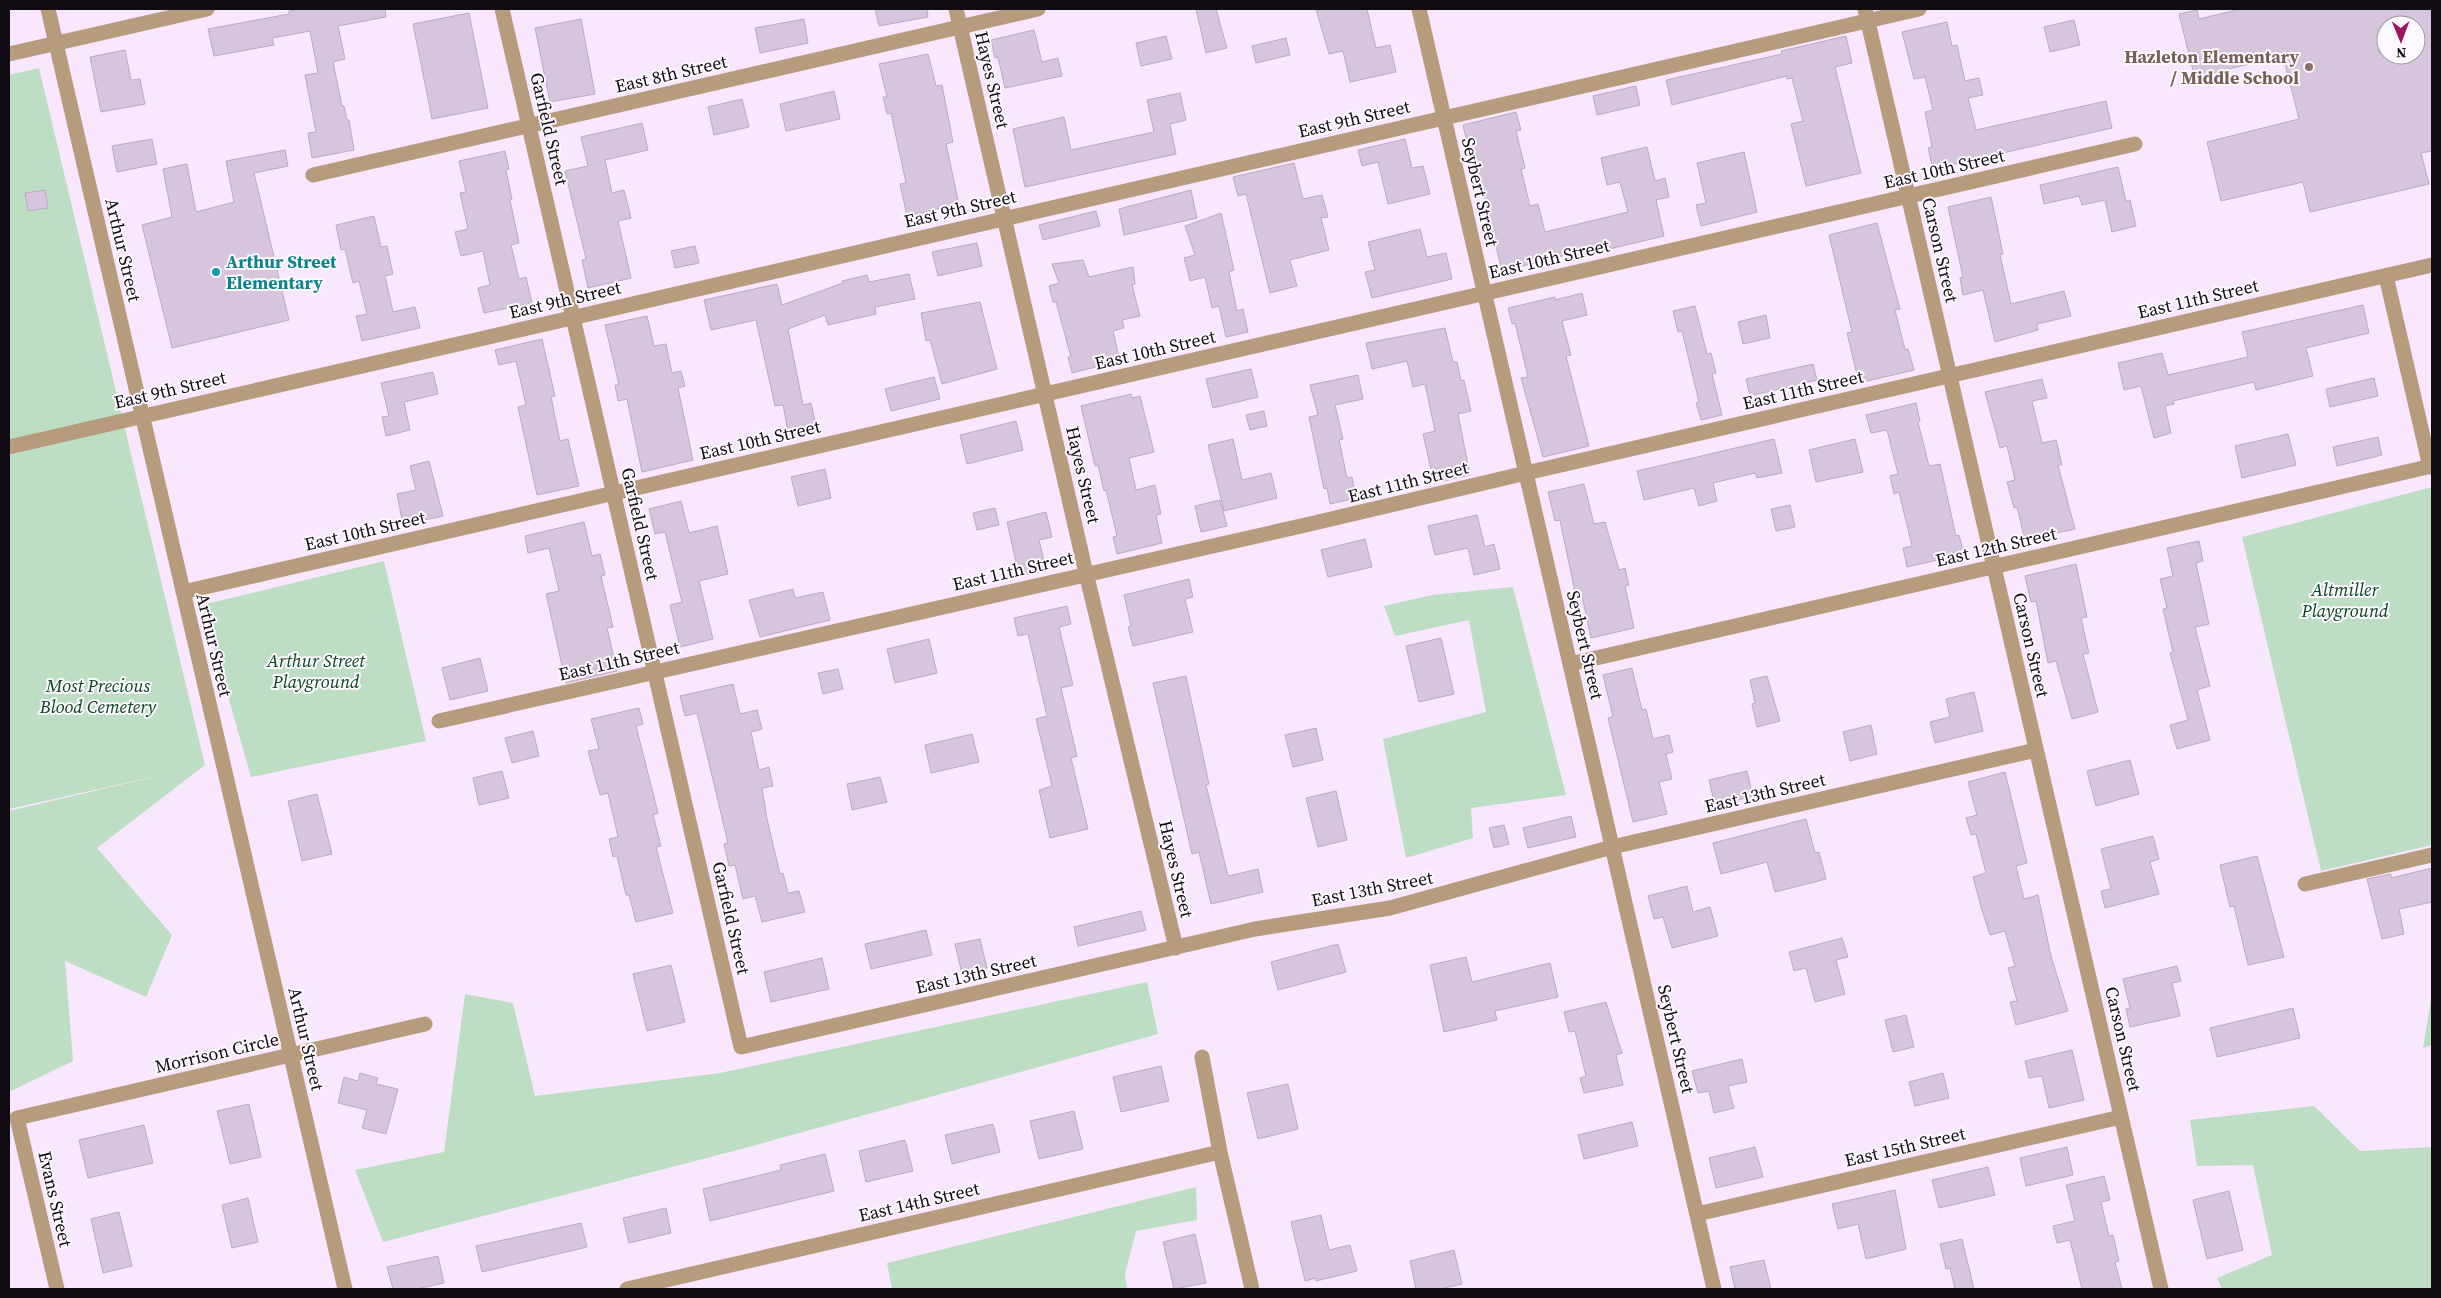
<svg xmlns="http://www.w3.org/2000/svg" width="2441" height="1298" viewBox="0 0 2441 1298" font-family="'Source Serif 4',serif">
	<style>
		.green { fill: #bedec4 }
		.building { fill: #d6c5dc; stroke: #bbabc2; fill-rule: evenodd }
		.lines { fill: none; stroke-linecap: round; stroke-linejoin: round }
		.street { stroke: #b79b7d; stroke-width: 15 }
		.education-dot { fill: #8d6e63; stroke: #fdf9fe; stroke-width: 2 }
		.culture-dot { fill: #0f9aa8; stroke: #fdf9fe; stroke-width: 2 }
		.labels { text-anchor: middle; stroke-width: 4; stroke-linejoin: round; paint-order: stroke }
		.education-label { font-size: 18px; font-weight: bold; fill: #785e54; stroke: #fdf9fe; text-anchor: end }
		.street-label { font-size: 18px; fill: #100b12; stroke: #fdf9fe }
		.culture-label { font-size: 18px; font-weight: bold; fill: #0d838f; stroke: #fdf9fe; text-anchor: start }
		.park-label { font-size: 18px; font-style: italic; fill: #074520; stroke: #fdf9fe }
	</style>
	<rect width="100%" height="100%" fill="#f8e7fe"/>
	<path class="green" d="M39 68 205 765 97 848 172 935 146 997 65 961 73 1061 9 1092V811L166 774 9 809V75Z
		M2432 487V845L2321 871 2242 537Z
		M384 561 426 741 251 777 202 605Z
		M1513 587 1566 795 1471 808 1473 838 1406 858 1383 739 1486 712 1469 620 1395 636 1384 606 1432 595Z
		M1147 982 1158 1034 745 1148 383 1242 355 1170 444 1152 465 994 513 1003 535 1096 720 1073Z
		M2432 993V1045L2423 1048Z
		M2314 1106 2360 1151 2432 1147V1289H2222L2217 1278 2272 1255 2253 1165 2197 1166 2190 1120Z
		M1196 1187 1197 1220 1136 1231 1125 1274 1127 1289H892L887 1263Z"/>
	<path class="building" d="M298 9H385L386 17 338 26 345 59 333 62 342 106H344L347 120H349L354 150 312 158 308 133 316 132 305 75 318 73 310 31 272 38 274 45 214 56 208 29 289 14V11Z
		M875 9H927L928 17 879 26Z
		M1196 9H1216L1227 48 1206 53Z
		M1316 9H1367L1376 48 1390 45 1396 72 1350 82 1343 51 1329 54Z
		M2241 9H2432V151L2421 153 2429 184 2310 212 2303 182 2221 201 2207 142 2299 119 2283 56 2212 73 2213 79 2196 83 2179 14 2197 10 2199 19ZM2386 25H2416V55H2386Z
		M469 13 488 108 432 119 413 24Z
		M581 19 595 94 550 102 535 28Z
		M804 19 808 43 760 53 755 28Z
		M2074 20 2080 45 2050 52 2044 27Z
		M1947 22 1952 46 1957 45 1965 81 1979 78 1983 95 1968 98 1976 130 2106 101 2112 128 1933 169 1928 148 1932 147 1925 112 1933 110 1925 77 1914 79 1902 32Z
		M1034 30 1042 62 1058 58 1062 76 1005 88 998 57 995 58 991 40Z
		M1166 36 1172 59 1141 66 1136 43Z
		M1846 36 1852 63 1835 67 1861 173 1806 186 1791 124 1803 121 1792 78 1787 79V76L1672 105 1666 80 1782 54 1781 51Z
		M1286 38 1290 55 1256 63 1252 46Z
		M125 50 131 80 140 79 145 104 101 112 90 57Z
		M928 54 936 86 942 85 945 101 953 142 946 144 959 204 907 216 900 184 906 183 891 113 887 114 883 97H887L879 64Z
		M1636 86 1640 105 1597 115 1593 96Z
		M834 91 840 119 786 131 780 104Z
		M1180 93 1186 120 1170 124 1176 154 1025 187 1013 129 1064 117 1071 150 1154 132 1147 100Z
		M742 99 749 127 714 135 708 107Z
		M1516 112 1521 130 1516 131 1525 168 1521 169 1530 206 1538 204 1545 232 1628 212 1620 182 1607 185 1601 158 1647 147 1655 181 1665 178 1669 197 1656 200 1664 236 1567 259 1566 255 1502 271 1495 242 1491 243 1484 217 1489 215 1480 179 1475 180 1463 125Z
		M642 123 648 150 605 160 612 193 624 190 631 218 618 221 631 278 588 288 582 260 586 259 565 171 588 166 581 137Z
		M152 139 157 164 117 172 112 146Z
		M1405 139 1412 168 1423 166 1430 194 1388 204 1378 162 1362 166 1358 150Z
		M285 150 288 166 254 173 289 320 172 348 142 225 172 217 163 169 187 164 196 212 234 202 226 161Z
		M505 151 509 169 506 170 512 199 510 200 519 243 511 245 519 279 526 277 532 303 484 313 478 288 490 285 483 251 461 256 455 232 468 229 460 193 466 192 459 161Z
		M1744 152 1757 212 1701 226 1696 205 1706 203 1697 163Z
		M1294 163 1303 199 1322 195 1328 217 1321 218 1329 250 1290 260 1297 286 1270 293 1246 194 1238 196 1233 177Z
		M2118 167 2126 201 2130 200 2136 226 2112 232 2105 200 2082 205 2079 196 2044 204 2040 185Z
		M45 190 48 208 28 211 25 193Z
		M1191 190 1197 218 1124 235 1119 209Z
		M1991 197 2003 254 2000 255 2011 304 2064 291 2071 316 2037 324 2038 330 1995 342 1983 290 1963 295 1960 278 1963 277 1948 207Z
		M1096 211 1100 226 1043 240 1039 225Z
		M1221 213 1234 270 1229 272 1237 311 1243 309 1248 332 1226 337 1219 306 1212 308 1205 277 1190 281 1184 258 1195 255 1185 226Z
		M374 216 381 247 387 246 393 274 385 276 393 312 415 307 420 328 362 341 356 316 367 314 359 281 353 283 345 249 341 250 336 225Z
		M1877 223 1900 309 1895 310 1905 350 1908 349 1914 370 1859 383 1847 333 1852 332 1829 235Z
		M1420 229 1427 257 1446 253 1452 279 1372 298 1365 272 1375 270 1368 242Z
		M977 243 982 266 938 276 932 252Z
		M695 246 699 263 675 268 671 251Z
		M1083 260 1089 277 1133 267 1135 284 1132 285 1140 316 1122 320 1124 328 1113 331 1120 361 1072 373 1068 357H1071L1056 302H1053L1049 286 1059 283 1052 264Z
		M909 274 915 299 875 307 876 314 828 325 825 315 788 329 803 405 811 403 817 430 789 436 783 405 775 406 756 320 711 330 704 300 777 284 782 305 843 283 842 281 867 275 869 282Z
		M1582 293 1587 315 1562 321 1571 355 1566 356 1589 446 1543 457 1521 378 1528 377 1515 323 1512 324 1508 308 1555 297V300Z
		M980 302 997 369 942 384 930 340 926 341 921 313Z
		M2363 305 2369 333 2306 348 2313 376 2256 390 2254 382 2173 401 2174 404 2165 406 2171 433 2154 438 2141 386 2124 390 2118 363 2162 353 2168 375 2248 357 2242 332Z
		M1695 306 1707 354 1711 353 1716 373 1712 374 1722 415 1701 420 1696 403 1699 402 1682 331 1678 332 1673 311Z
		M1766 315 1770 338 1743 344 1738 322Z
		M647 316 654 346 666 344 672 373 681 371 685 386 678 388 693 460 642 472 627 399 618 401 615 385H619L605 325Z
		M1445 328 1453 362H1457L1461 381 1464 380 1471 411 1458 414 1470 475 1434 483 1423 434 1435 431 1425 384 1413 387 1407 361 1372 369 1366 343Z
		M542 339 555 396 551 397 560 441 568 439 579 486 537 495 518 407 526 405 516 361 499 365 495 350Z
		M1813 364 1817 380 1750 396 1746 379Z
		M1251 369 1258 397 1213 408 1206 379Z
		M433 372 438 394 404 402 410 430 386 436 382 417 389 416 381 383Z
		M1358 375 1363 399 1335 405 1343 439 1339 440 1347 478 1352 477 1356 498 1330 504 1327 488 1324 489 1309 417 1318 415 1310 385Z
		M934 377 940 399 891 411 885 389Z
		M2374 378 2378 396 2330 407 2326 389Z
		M2042 379 2047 398 2032 401 2042 443 2056 440 2062 465H2058L2075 529 2025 540 2017 507 2014 508 2007 482 2015 480 2007 446 2000 448 1985 392Z
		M1131 394 1132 398 1140 396 1154 452 1129 458 1136 490 1155 485 1161 514 1156 515 1162 543 1117 554 1113 537 1117 536 1106 490 1104 491 1098 465 1095 466 1081 406Z
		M1916 403 1920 421 1918 422 1929 466 1940 464 1956 536 1959 535 1964 554 1907 567 1903 548 1912 546 1899 492 1894 494 1890 476 1898 474 1887 430 1871 433 1866 415Z
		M1264 411 1267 426 1250 430 1246 415Z
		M1016 421 1023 450 967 464 960 435Z
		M2288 434 2296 465 2242 478 2235 446Z
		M2378 437 2382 455 2337 466 2333 447Z
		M1233 439 1242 480 1271 473 1277 498 1224 511 1208 445Z
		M1774 439 1782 473 1757 478 1755 473 1713 483 1717 501 1699 506 1694 488 1644 500 1637 471Z
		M1855 439 1863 472 1816 482 1809 450Z
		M429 461 443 516 403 525 397 494 416 490 410 466Z
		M825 469 831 498 798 506 791 477Z
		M1584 484 1594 524 1605 522 1619 570 1625 568 1629 585 1625 586 1634 628 1591 638 1582 596 1576 597 1560 520 1555 521 1548 492Z
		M1220 500 1227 526 1201 532 1195 506Z
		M681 501 689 533 717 526 728 574 699 581 713 639 680 647 670 605 682 602 665 532 655 534 649 509Z
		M1790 505 1795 527 1776 531 1771 509Z
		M995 508 999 525 977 530 973 513Z
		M1046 512 1052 537 1039 540 1046 570 1019 576 1007 522Z
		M1477 515 1485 547 1494 544 1500 569 1474 575 1468 548 1435 555 1428 526Z
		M584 522 592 556 600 554 605 575 601 576 613 627 607 628 617 671 566 683 546 594 559 591 549 548 528 553 525 536Z
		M1365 539 1372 567 1328 577 1321 550Z
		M2199 541 2203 561 2196 563 2209 624 2195 627 2210 686 2197 690 2210 740 2177 749 2170 725 2188 720 2170 653 2173 652 2163 609 2167 608 2160 579 2173 576 2167 548Z
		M2076 564 2087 617 2081 618 2089 653 2083 654 2098 712 2072 719 2056 661 2048 663 2036 601 2031 602 2025 576Z
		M1189 579 1193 597 1185 599 1193 632 1133 646 1128 627 1131 626 1124 595Z
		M793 589 795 598 823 592 830 620 760 637 749 600Z
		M1067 606 1071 624 1059 627 1073 685 1061 688 1077 756 1071 758 1088 829 1050 838 1039 790 1052 786 1036 719 1047 716 1028 634 1018 636 1014 618Z
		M1441 638 1454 694 1419 702 1406 646Z
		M929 639 937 673 895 683 887 649Z
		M480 658 488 691 450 700 442 668Z
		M1632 668 1642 710 1646 709 1653 739 1669 735 1673 752 1666 754 1672 779 1659 782 1667 814 1633 822 1608 718 1613 717 1603 675Z
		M838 669 843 689 823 694 818 673Z
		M1186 676 1209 784 1206 785 1228 876 1258 869 1263 892 1211 904 1199 852 1192 854 1153 683Z
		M1767 676 1780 721 1757 727 1752 704 1755 703 1750 680Z
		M733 684 740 714 757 710 762 729 751 732 759 770 769 767 773 786 762 788 767 819 780 874 783 873 788 893 799 891 805 912 762 922 755 896 743 899 735 865 729 866 724 844 728 843 697 713 685 716 680 696Z
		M1974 692 1983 731 1935 743 1930 722 1950 717 1946 699Z
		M639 708 643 724 636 726 658 813 653 815 661 846 656 847 673 913 636 922 629 895H626L617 856 613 857 609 839 618 837 608 793 600 795 588 751 599 749 591 719Z
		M1871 725 1877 754 1850 761 1843 732Z
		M1316 728 1323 760 1293 767 1285 735Z
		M533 731 539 756 512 763 505 738Z
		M972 734 979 762 931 773 925 745Z
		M2130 760 2139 794 2096 806 2087 771Z
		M502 771 509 798 479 805 473 778Z
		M1747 771 1753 796 1715 806 1709 780Z
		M2005 772 2027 863 2016 866 2024 899 2038 895 2051 956 2068 1011 2016 1025 2010 1002 2017 1001 2008 968 2015 966 2005 931 1990 935 1981 907 1973 877 1986 873 1976 834 1971 835 1966 818 1977 815 1968 782Z
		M880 777 887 802 852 810 847 784Z
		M1336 791 1347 840 1318 847 1306 798Z
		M317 794 332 854 302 861 288 801Z
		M1571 816 1576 837 1528 848 1523 828Z
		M1806 819 1815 853 1819 852 1826 879 1775 892 1767 862 1721 874 1713 843Z
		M1504 825 1509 844 1494 848 1489 828Z
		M2153 836 2159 859 2150 862 2159 894 2105 908 2101 891 2111 889 2101 849Z
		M2257 856 2284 957 2248 965 2234 906 2230 907 2220 865Z
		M2432 868V902L2399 909 2404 934 2382 939 2367 879 2391 874V878Z
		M1687 886 1693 912 1710 907 1718 936 1672 948 1663 917 1654 919 1648 896Z
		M1141 911 1146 930 1078 946 1074 927Z
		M926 930 932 955 871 969 865 944Z
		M1842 938 1848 957 1836 960 1845 994 1815 1002 1806 968 1794 971 1789 952Z
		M980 939 987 968 962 974 955 944Z
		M1338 944 1346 972 1278 990 1271 962Z
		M1466 957 1472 982 1550 963 1558 997 1495 1011 1497 1020 1444 1032 1430 965Z
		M822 958 829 989 771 1002 764 972Z
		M671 965 685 1022 647 1031 633 974Z
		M2177 966 2181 981 2172 983 2180 1016 2130 1027 2126 1009 2130 1008 2123 979Z
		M1606 1002 1622 1053 1616 1055 1623 1085 1584 1093 1580 1078 1586 1076 1575 1031 1569 1032 1564 1012Z
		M2293 1008 2300 1038 2217 1057 2210 1028Z
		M1906 1015 1914 1047 1893 1052 1885 1020Z
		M2072 1050 2084 1100 2049 1108 2042 1076 2029 1078 2025 1061Z
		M1742 1059 1747 1082 1728 1086 1734 1108 1714 1113 1709 1091 1698 1093 1692 1071Z
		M1161 1066 1169 1101 1121 1112 1113 1077Z
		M360 1073 378 1078 376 1084 398 1089 386 1134 362 1128 367 1110 338 1103 344 1077 358 1081Z
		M1943 1073 1949 1098 1915 1106 1909 1082Z
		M1288 1084 1298 1129 1258 1139 1247 1093Z
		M249 1104 261 1157 230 1164 217 1111Z
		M1074 1111 1083 1149 1039 1159 1030 1121Z
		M1632 1122 1638 1146 1584 1159 1578 1135Z
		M993 1124 1000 1152 952 1164 945 1135Z
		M144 1125 153 1163 88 1178 79 1140Z
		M905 1140 913 1171 866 1182 859 1151Z
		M1755 1147 1763 1177 1716 1188 1709 1158Z
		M2067 1147 2073 1175 2026 1186 2020 1158Z
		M825 1154 834 1191 710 1221 703 1189 781 1170 780 1165Z
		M1988 1167 1995 1195 1939 1208 1932 1180Z
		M2104 1176 2110 1200 2101 1202 2109 1236 2113 1235 2119 1261 2115 1262 2122 1289H2082L2070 1240 2057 1243 2053 1226 2075 1221 2066 1185Z
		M1895 1190 1906 1249 1866 1259 1858 1224 1838 1229 1832 1204Z
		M2229 1191 2243 1250 2207 1259 2193 1200Z
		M248 1198 258 1242 232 1248 222 1205Z
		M666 1208 671 1233 629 1243 623 1218Z
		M119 1212 132 1266 103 1273 91 1219Z
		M1321 1215 1329 1250 1350 1245 1357 1271 1316 1281V1278L1305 1281 1291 1222Z
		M581 1223 587 1247 482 1272 476 1246Z
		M1195 1234 1206 1283 1174 1289 1163 1242Z
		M1962 1239 1974 1289H1955L1950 1268 1946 1269 1940 1244Z
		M1454 1250 1462 1284 1440 1289H1416L1410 1261Z
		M438 1256 444 1283 417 1289H393L387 1267Z
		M1764 1260 1771 1289H1735L1730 1267Z"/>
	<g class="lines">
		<path class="street" d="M48 9 345 1289
			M502 9 741 1047 1255 929 1390 908 1612 847 2036 750
			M956 9 1086 573 1176 948
			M1419 9 1714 1289
			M1865 9 2161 1289
			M9 54 207 9
			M313 175 1038 9
			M2386 276 2430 467
			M9 447 1919 9
			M183 592 2135 144
			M1570 664 2432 466
			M439 721 1310 524 1526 473 2432 265
			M2305 884 2432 855
			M1202 1057 1220 1152 1252 1289
			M1697 1214 2121 1117
			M57 1289 17 1118 425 1024
			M627 1289 1220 1152"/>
	</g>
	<circle class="education-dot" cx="2309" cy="67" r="5"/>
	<circle class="culture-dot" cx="216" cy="272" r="5"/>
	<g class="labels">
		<g class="education-label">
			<text x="2299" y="63">Hazleton Elementary<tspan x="2299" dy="21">/ Middle School</tspan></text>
		</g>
		<g class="street-label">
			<text transform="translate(671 74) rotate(-13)" y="6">East 8th Street</text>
			<text transform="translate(992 80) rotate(77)" y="6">Hayes Street</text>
			<text transform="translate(1354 119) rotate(-13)" y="6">East 9th Street</text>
			<text transform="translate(549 129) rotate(77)" y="6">Garfield Street</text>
			<text transform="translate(1944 169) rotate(-13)" y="6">East 10th Street</text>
			<text transform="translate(1480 192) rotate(77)" y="6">Seybert Street</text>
			<text transform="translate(960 209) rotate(-13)" y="6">East 9th Street</text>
			<text transform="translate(123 250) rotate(77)" y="6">Arthur Street</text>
			<text transform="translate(1940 250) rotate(77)" y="6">Carson Street</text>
			<text transform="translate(1549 259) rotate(-13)" y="6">East 10th Street</text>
			<text transform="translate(2198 299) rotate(-13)" y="6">East 11th Street</text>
			<text transform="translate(565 300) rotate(-13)" y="6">East 9th Street</text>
			<text transform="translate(1155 350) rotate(-13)" y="6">East 10th Street</text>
			<text transform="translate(170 390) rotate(-13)" y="6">East 9th Street</text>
			<text transform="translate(1803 390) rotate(-13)" y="6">East 11th Street</text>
			<text transform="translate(760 440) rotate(-13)" y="6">East 10th Street</text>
			<text transform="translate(1083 475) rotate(77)" y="6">Hayes Street</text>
			<text transform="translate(1408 482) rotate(-14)" y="6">East 11th Street</text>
			<text transform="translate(640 524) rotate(77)" y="6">Garfield Street</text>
			<text transform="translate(365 531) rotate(-13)" y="6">East 10th Street</text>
			<text transform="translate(1996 547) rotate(-13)" y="6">East 12th Street</text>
			<text transform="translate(1013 571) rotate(-13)" y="6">East 11th Street</text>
			<text transform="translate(214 645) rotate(77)" y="6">Arthur Street</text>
			<text transform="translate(1585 645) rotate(77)" y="6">Seybert Street</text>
			<text transform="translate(2031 645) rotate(77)" y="6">Carson Street</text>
			<text transform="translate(619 661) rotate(-13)" y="6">East 11th Street</text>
			<text transform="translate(1765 793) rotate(-13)" y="6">East 13th Street</text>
			<text transform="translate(1176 869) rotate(77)" y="6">Hayes Street</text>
			<text transform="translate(1372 889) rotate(-11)" y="6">East 13th Street</text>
			<text transform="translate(731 918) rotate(77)" y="6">Garfield Street</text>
			<text transform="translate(976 974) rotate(-13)" y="6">East 13th Street</text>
			<text transform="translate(306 1039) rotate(77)" y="6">Arthur Street</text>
			<text transform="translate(1676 1039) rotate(77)" y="6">Seybert Street</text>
			<text transform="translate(2123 1039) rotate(77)" y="6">Carson Street</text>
			<text transform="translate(217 1053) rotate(-13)" y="6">Morrison Circle</text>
			<text transform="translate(1905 1147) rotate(-13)" y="6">East 15th Street</text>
			<text transform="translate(55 1199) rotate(77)" y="6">Evans Street</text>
			<text transform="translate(919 1202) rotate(-13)" y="6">East 14th Street</text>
		</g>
		<g class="culture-label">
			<text x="226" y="268">Arthur Street<tspan x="226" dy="21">Elementary</tspan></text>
		</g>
		<g class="park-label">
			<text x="2345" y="596">Altmiller<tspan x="2345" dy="21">Playground</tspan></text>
			<text x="316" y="667">Arthur Street<tspan x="316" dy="21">Playground</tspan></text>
			<text x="98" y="692">Most Precious<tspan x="98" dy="21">Blood Cemetery</tspan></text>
		</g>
	</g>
	<rect width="2441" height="1298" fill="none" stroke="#100b12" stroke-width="20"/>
	<g transform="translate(2401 40) rotate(179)"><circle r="24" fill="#fdf9fe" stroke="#9e9aa0"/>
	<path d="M0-4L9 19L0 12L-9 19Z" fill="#9d1362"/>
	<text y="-8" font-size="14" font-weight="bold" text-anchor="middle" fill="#100b12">N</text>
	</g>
</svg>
